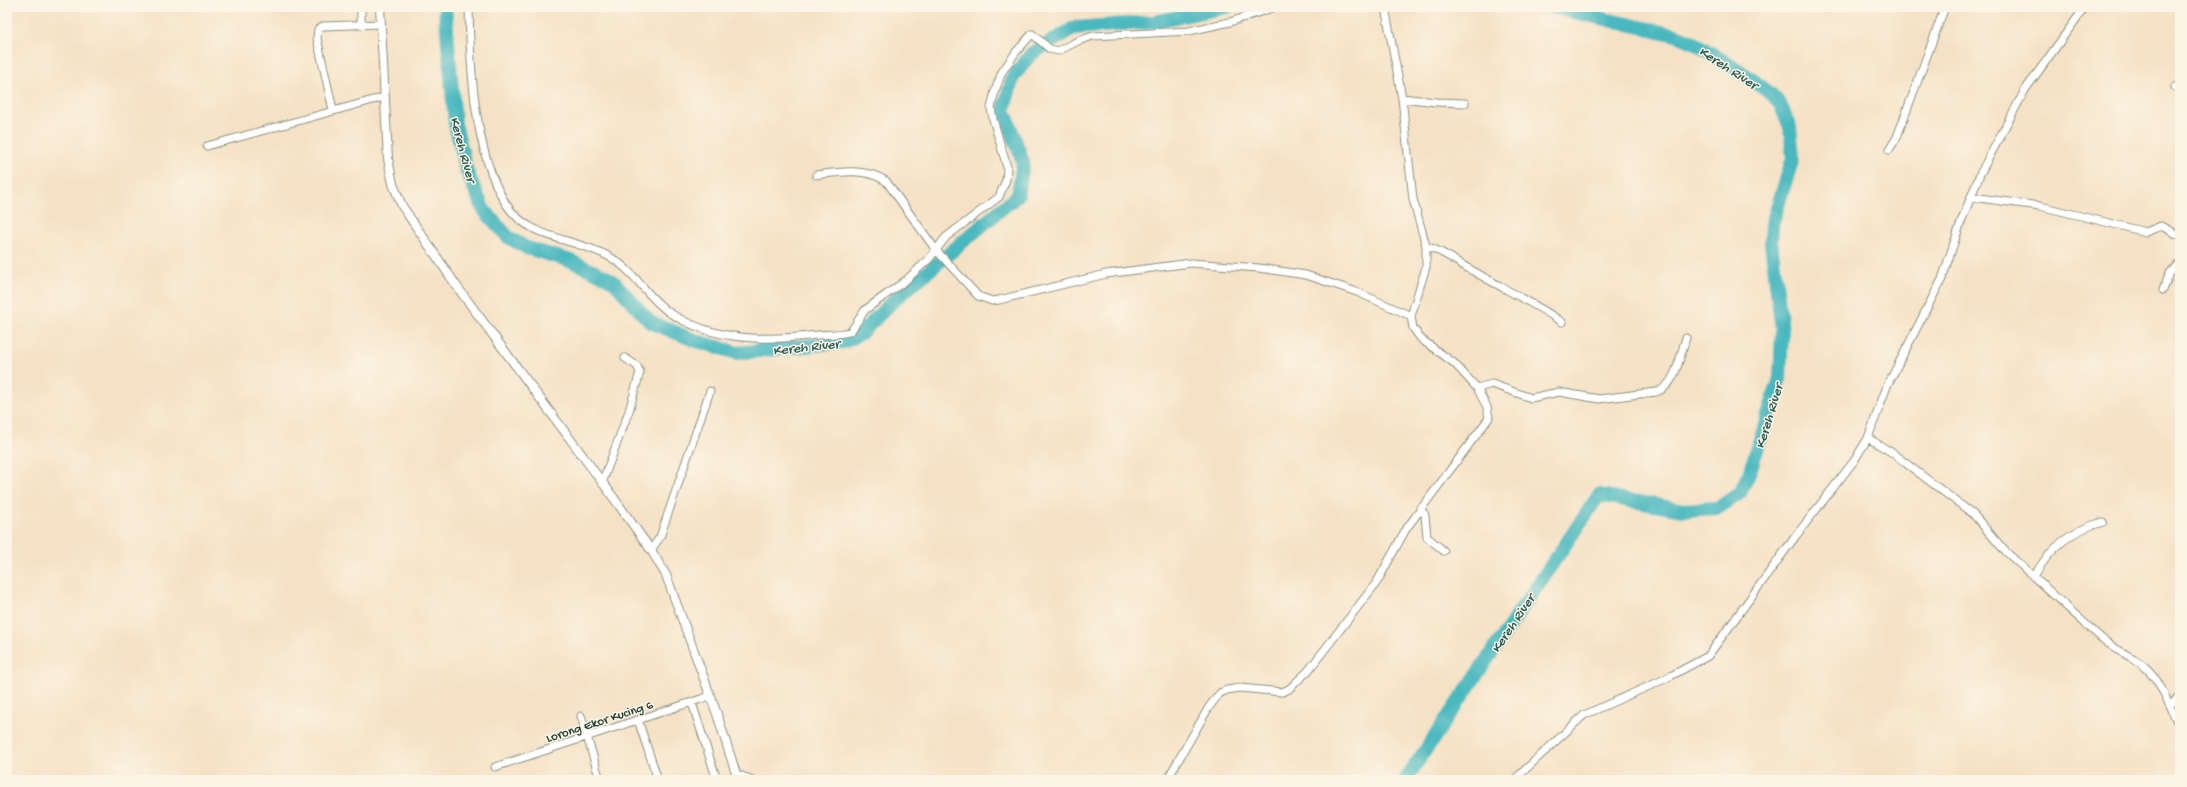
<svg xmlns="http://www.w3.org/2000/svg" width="2187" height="787" viewBox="0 0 2187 787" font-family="'Gochi Hand',sans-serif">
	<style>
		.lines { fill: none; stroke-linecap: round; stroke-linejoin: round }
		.river { stroke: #49b8bf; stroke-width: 14 }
		.minor-casing { stroke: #8a907d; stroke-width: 9 }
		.tertiary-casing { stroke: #8a907d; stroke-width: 10 }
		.minor { stroke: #fff; stroke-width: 7 }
		.tertiary { stroke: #fff; stroke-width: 8 }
		.labels { text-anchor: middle; stroke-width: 3; stroke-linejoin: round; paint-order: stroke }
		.street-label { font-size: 13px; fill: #1f3d34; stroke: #fcf5e5 }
		.water-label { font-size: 14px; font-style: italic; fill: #2a5c57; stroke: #fcf5e5 }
	</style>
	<rect width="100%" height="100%" fill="#fcf5e5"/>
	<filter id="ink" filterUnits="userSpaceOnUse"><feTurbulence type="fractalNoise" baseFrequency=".025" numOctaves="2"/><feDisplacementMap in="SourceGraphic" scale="8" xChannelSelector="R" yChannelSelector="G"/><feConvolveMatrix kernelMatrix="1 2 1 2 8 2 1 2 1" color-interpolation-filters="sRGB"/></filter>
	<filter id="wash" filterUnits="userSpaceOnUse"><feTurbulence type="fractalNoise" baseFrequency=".012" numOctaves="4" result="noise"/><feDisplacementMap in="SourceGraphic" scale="16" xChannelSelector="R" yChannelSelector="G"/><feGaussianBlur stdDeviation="0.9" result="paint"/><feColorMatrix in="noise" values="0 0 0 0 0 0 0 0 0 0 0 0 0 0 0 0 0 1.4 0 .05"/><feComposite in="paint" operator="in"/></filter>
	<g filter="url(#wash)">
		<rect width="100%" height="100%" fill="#f5e2c6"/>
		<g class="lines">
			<path class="river" d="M445 7 455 124 467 172 484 210 508 237 527 248 571 261 606 277 615 283 650 322 694 340 737 353 844 342 861 333 892 302 1018 195 1023 162 1004 109 1013 77 1031 54 1074 28 1153 22 1227 7
				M1405 780 1599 495 1683 510 1718 508 1740 493 1749 474 1780 378 1782 330 1771 243 1772 224 1793 158 1790 127 1780 104 1771 94 1749 77 1693 42 1676 35 1551 7"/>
		</g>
	</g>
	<g filter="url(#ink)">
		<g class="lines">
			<defs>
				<path id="minor" d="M469 7C470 66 474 153 506 204 529 240 574 238 608 256 635 270 646 297 670 313 715 342 767 341 818 335 828 334 842 335 851 331L865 310 905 281 929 259 946 237 999 197 1006 180 1007 167 993 119 991 108 995 91 1002 72 1016 52 1032 34 1050 49 1058 51 1078 41 1093 36 1189 31 1230 22 1275 7
					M361 25V7
					M2175 87 2180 86
					M1402 98 1436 102 1465 103
					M333 110 317 38 318 29 323 26 381 24
					M207 146 384 97
					M1889 150 1897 137 1945 7
					M816 175C838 172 865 167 886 181L936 250 978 296 992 301 999 300 1106 274 1191 263 1259 268 1306 275 1357 292 1411 316
					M1971 197 2040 206 2146 232 2161 226 2180 236
					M1426 246C1444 251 1457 263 1473 271 1502 288 1534 303 1562 322
					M2163 290 2170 273 2180 262
					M1477 388 1492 384 1531 398 1559 392 1599 399 1656 392C1676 387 1680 355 1686 338
					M1868 438 1891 452 1973 514 2004 550 2100 637C2113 649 2130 655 2144 666 2162 681 2169 707 2180 727
					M602 483 629 411 640 372 637 366 625 358
					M1420 508 1425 515 1427 537 1444 551
					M651 550 660 537 710 391
					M2034 577C2049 548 2071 530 2103 522
					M692 703 717 780
					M2170 705 2180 695
					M581 716 600 780
					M638 720 658 780
					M495 767 710 696
					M736 774 753 780
					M1167 780 1209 707 1220 693 1227 690 1240 688 1282 692 1289 689 1308 671 1377 582 1406 529 1489 418 1487 407 1477 388 1454 363 1421 339 1413 328 1411 316 1426 267V246L1413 199 1402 98 1385 7
					M1514 780 1584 715 1665 679 1708 656 1795 537 1854 461 1868 438 1887 386 1942 279 1961 222 1980 174 2025 90 2085 7"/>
				<path id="tertiary" d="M380 7 388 159 393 184 402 206 458 288 608 490 651 550 666 575 717 714 738 780"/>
			</defs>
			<use href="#minor" class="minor-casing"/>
			<use href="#tertiary" class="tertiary-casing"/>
			<use href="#minor" class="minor"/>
			<use href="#tertiary" class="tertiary"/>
		</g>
	</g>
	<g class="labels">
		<g class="street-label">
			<text transform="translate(599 720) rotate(-18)" y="5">Lorong Ekor Kucing 6</text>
		</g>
		<g class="water-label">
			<text transform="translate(1729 67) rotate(33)" y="5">Kereh River</text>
			<text transform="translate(464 149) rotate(75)" y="5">Kereh River</text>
			<text transform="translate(806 346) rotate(-6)" y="5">Kereh River</text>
			<text transform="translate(1768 416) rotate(-73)" y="5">Kereh River</text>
			<text transform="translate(1512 623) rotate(-56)" y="5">Kereh River</text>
		</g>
	</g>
	<rect width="2187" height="787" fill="none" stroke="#fcf5e5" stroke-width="24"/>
</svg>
